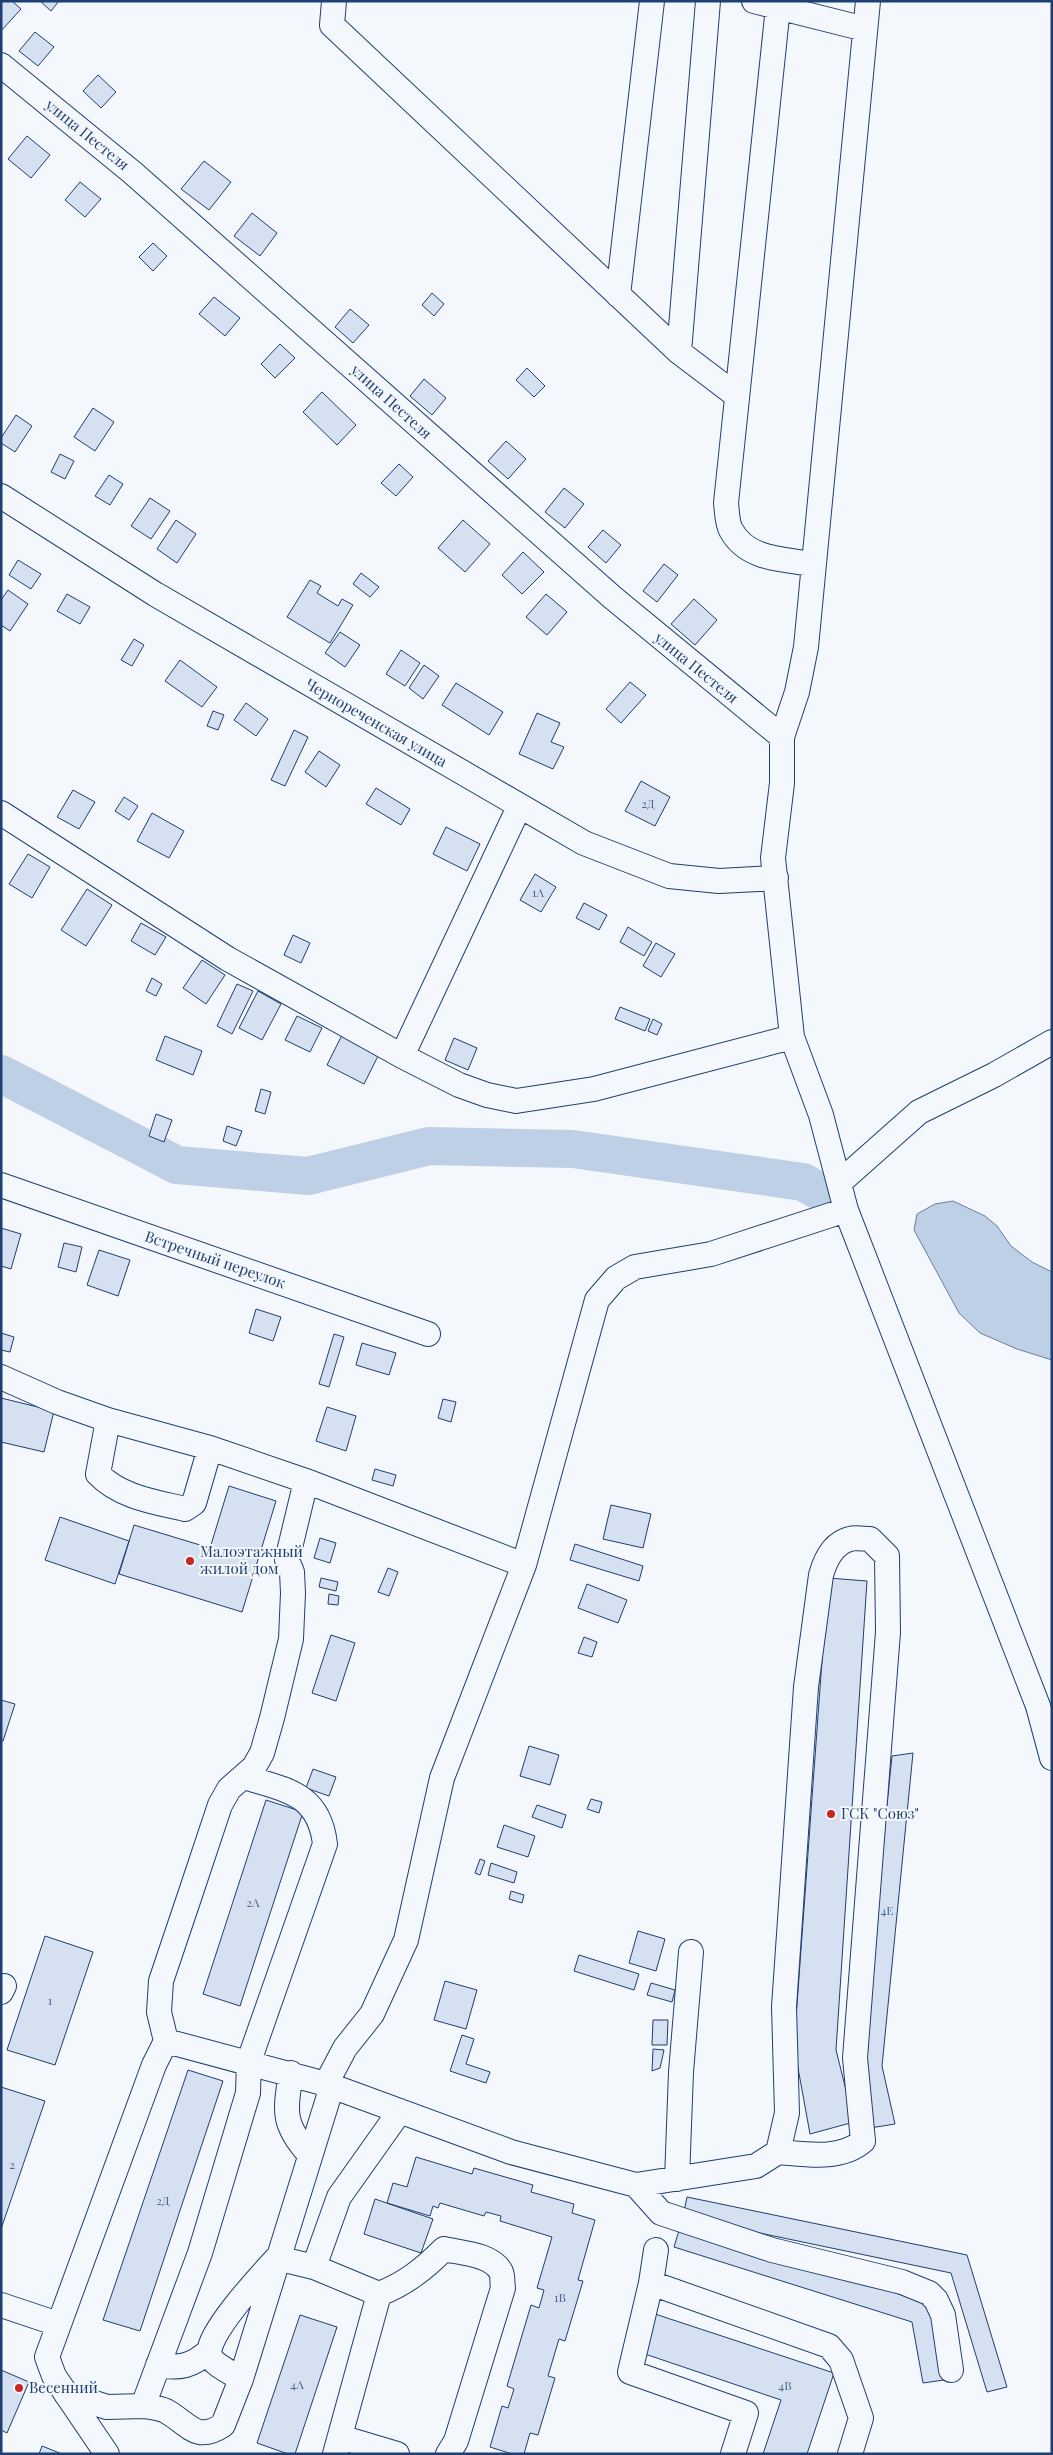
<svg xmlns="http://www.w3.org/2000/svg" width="1053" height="2455" viewBox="0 0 1053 2455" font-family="'Playfair Display',serif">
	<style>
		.water { fill: #bed0e5; stroke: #687fa3 }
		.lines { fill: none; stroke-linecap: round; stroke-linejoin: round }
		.river { stroke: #bed0e5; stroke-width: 38 }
		.building { fill: #d5e0f0; stroke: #1d3f73 }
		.minor-casing { stroke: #1d3f73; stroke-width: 26 }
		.minor { stroke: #f4f7fb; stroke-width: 24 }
		.poi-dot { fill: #c62828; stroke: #f4f7fb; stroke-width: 2 }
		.labels { text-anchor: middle; stroke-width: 4; stroke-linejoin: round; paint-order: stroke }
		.number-label { font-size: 12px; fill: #4b6792 }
		.street-label { font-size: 15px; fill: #1d3f73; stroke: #f4f7fb }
		.poi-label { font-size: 15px; fill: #1d3f73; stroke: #f4f7fb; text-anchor: start }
	</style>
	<rect width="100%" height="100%" fill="#f4f7fb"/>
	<path class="water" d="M953 1201 985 1216 997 1226 1011 1246 1032 1262 1052 1272V1360L1017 1349 980 1333 959 1313 914 1230 917 1214 935 1204Z"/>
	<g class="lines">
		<path class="river" d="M1 1074 177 1165 308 1176 429 1146 573 1149 803 1182 817 1190"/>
	</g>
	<path class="building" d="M1 1H12L21 9 1 31Z
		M40 1H59L51 11Z
		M35 32 54 47 38 66 19 51Z
		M98 75 116 92 101 108 83 91Z
		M27 136 50 155 31 178 8 159Z
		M204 161 231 182 209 210 181 189Z
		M80 182 101 199 85 217 65 200Z
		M252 213 277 233 260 256 234 236Z
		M153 243 167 256 153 271 139 257Z
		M432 293 444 304 434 316 422 305Z
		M214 297 240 318 225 336 199 314Z
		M350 309 369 325 353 343 335 327Z
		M280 344 295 358 275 378 261 364Z
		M527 368 545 386 534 397 516 380Z
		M424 379 446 398 432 415 410 396Z
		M322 392 356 425 337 445 303 412Z
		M93 408 114 422 95 451 74 437Z
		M16 415 32 426 15 452 1 443V438Z
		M506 441 526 459 508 479 488 461Z
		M60 454 74 461 65 479 51 472Z
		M399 464 413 477 396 496 381 483Z
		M109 475 123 484 110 505 95 496Z
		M564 488 584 504 565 528 545 512Z
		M150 498 170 511 151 539 131 526Z
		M176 520 196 534 177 563 157 549Z
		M463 520 490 544 465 572 438 548Z
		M603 530 621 545 606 563 588 547Z
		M523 552 544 572 522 594 502 575Z
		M18 560 41 574 31 589 9 575Z
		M664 564 678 575 657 602 643 591Z
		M361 573 379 587 370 597 353 584Z
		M310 580 321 586 317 593 338 606 342 599 353 605 330 643 287 617Z
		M8 590 28 604 10 631 1 625V600Z
		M67 594 90 607 80 624 57 611Z
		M546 594 567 612 547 635 526 617Z
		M694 599 717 620 695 645 671 624Z
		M340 632 360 645 345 667 325 653Z
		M134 639 144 645 132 666 121 660Z
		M401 650 420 663 405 686 386 674Z
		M180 660 217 687 202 707 165 681Z
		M424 665 439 676 423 699 409 688Z
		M630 682 646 695 621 723 606 709Z
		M456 683 503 712 489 735 442 705Z
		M246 703 268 719 256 736 234 720Z
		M213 711 224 715 218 730 207 726Z
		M537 713 560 723 551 742 564 747 553 769 519 754Z
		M294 730 308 737 285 786 271 780Z
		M319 751 340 765 326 787 305 772Z
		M641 781 670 797 655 826 625 811Z
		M376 788 410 809 401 825 366 804Z
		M73 790 95 802 79 829 57 817Z
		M124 797 138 806 129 820 115 811Z
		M152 813 184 831 169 858 137 841Z
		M446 827 480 844 467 871 433 854Z
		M28 854 50 867 32 898 9 884Z
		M535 874 556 887 541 912 520 900Z
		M87 889 112 905 86 946 61 930Z
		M584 903 607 915 599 930 576 918Z
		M141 923 166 937 155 955 131 941Z
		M628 927 652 942 644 956 620 942Z
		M293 935 310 943 301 963 284 955Z
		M656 943 675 954 661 977 643 966Z
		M202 960 225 975 206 1004 183 988Z
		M152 978 162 984 156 996 146 991Z
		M237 984 253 991 232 1034 217 1026Z
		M258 991 281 1004 262 1040 239 1028Z
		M620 1007 650 1019 645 1031 615 1019Z
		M297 1016 322 1028 310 1052 285 1040Z
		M653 1019 662 1024 657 1035 648 1031Z
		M342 1035 379 1054 364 1084 327 1065Z
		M165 1036 202 1051 193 1075 156 1060Z
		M454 1038 477 1048 468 1070 445 1060Z
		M261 1089 271 1092 265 1114 255 1111Z
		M156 1114 172 1120 164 1142 149 1136Z
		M227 1126 242 1131 236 1146 223 1141Z
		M1 1228 21 1234 11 1269 1 1266Z
		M64 1243 82 1247 76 1272 58 1267Z
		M99 1250 130 1260 118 1296 87 1285Z
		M256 1309 281 1317 273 1341 249 1333Z
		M1 1333 14 1337 10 1352 1 1350Z
		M334 1334 344 1337 329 1387 319 1384Z
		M362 1343 396 1353 389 1375 356 1365Z
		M1 1398 54 1411 44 1452 1 1442Z
		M443 1399 456 1402 451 1422 438 1418Z
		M327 1407 356 1416 346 1451 316 1441Z
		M375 1469 396 1475 393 1486 372 1480Z
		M229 1486 276 1501 242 1612 119 1574 134 1525 210 1548Z
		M611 1505 651 1514 643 1548 603 1539Z
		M60 1517 129 1541 115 1584 45 1560Z
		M320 1538 336 1543 330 1563 314 1558Z
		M575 1544 643 1566 639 1581 570 1560Z
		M388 1568 398 1572 389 1596 378 1592Z
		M321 1578 338 1582 336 1591 319 1587Z
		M828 1578 867 1581 836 2050 854 2122 810 2134 794 2046Z
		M587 1584 627 1600 618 1623 578 1608Z
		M329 1594 339 1596 338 1605 328 1604Z
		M331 1635 355 1643 336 1701 312 1693Z
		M584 1637 597 1642 592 1657 578 1653Z
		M1 1700 15 1704 3 1741 1 1740Z
		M529 1746 559 1755 550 1785 520 1776Z
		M913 1753 882 2066 895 2124 870 2128 860 2067 892 1756Z
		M313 1769 336 1777 329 1796 306 1788Z
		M591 1799 602 1802 599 1813 587 1809Z
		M266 1800 303 1812 240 2006 203 1994Z
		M537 1805 566 1815 562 1828 532 1817Z
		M504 1825 535 1836 528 1857 497 1847Z
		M480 1859 485 1861 480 1875 475 1873Z
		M491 1863 517 1872 514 1883 488 1875Z
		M511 1891 524 1895 522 1903 509 1899Z
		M638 1931 665 1939 656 1971 629 1963Z
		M45 1936 93 1952 55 2065 7 2050Z
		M579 1955 639 1974 634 1990 574 1971Z
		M445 1981 477 1990 466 2029 434 2020Z
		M651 1983 675 1990 672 2002 647 1995Z
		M653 2020H668L667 2045H652Z
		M462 2035 474 2039 466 2064 490 2072 486 2083 450 2071Z
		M653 2049 664 2050 660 2068 652 2071Z
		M188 2070 223 2081 140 2331 103 2320Z
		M1 2087 45 2101 1 2229Z
		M416 2157 472 2174 474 2168 533 2185 531 2192 574 2204 572 2213 595 2220 578 2280 583 2281 565 2341 559 2339 548 2376 555 2378 538 2435 530 2433 524 2454H512L490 2447 502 2406 508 2408 514 2389 507 2386 531 2305 539 2308 544 2290 537 2288 552 2237 500 2221 501 2216 486 2212 484 2216 440 2203 438 2208 433 2206 430 2216 387 2203 393 2183 407 2187Z
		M687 2197 967 2255 1007 2387 987 2392 951 2273 683 2217Z
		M375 2199 433 2219 421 2253 364 2234Z
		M680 2227 931 2304 944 2380 923 2383 912 2322 674 2247Z
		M652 2313 834 2373 807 2454H763L781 2400 639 2352Z
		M300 2315 337 2327 295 2454H288L257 2443Z
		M1 2370 29 2382 7 2433 1 2430Z
		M42 2446 62 2454H39Z"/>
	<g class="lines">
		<defs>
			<path id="minor" d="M334 1 332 25 679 352 737 396
				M754 1 865 29
				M868 1 806 647 797 692 782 737V783L773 858 792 1037 821 1115 846 1210 1038 1706 1052 1758
				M778 7 726 503C727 511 727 523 731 530 747 560 783 559 813 564
				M1 65 133 173 612 597 782 737
				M618 295 652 1
				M679 352 708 1
				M1 496 155 594 584 843 669 876 719 881 776 878
				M1 813 228 959 402 1056 459 1085 487 1095 516 1101 594 1089 792 1037
				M402 1056 519 807
				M839 1183 919 1112 994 1075 1052 1042
				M1 1185 428 1334
				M1 1377 57 1402 108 1420 210 1448 306 1481 524 1565
				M108 1420 98 1474C120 1497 155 1502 185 1509L194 1503 210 1448
				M1 1992 4 1986
				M166 2041 159 2012 161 1981 189 1898 220 1805 229 1789 254 1767 262 1753 272 1718 291 1639 293 1593 292 1572 287 1560 306 1481
				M291 2073C285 2112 282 2124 310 2155
				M326 2084 345 2048 372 2014 406 1940 442 1778 524 1565 597 1300 616 1278 635 1267 711 1254 846 1210
				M677 2179 681 2072 691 1952
				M636 2185 661 2213 772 2250 902 2282 929 2293 936 2300 943 2315 951 2370
				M656 2250 651 2283 630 2372 746 2413 733 2454
				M651 2283 829 2346 841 2360 861 2418 850 2454
				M379 2294C405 2284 424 2269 444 2249 461 2253 492 2254 501 2272 503 2276 502 2284 503 2288L456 2441 448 2454
				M1 2305 58 2324
				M158 2365C180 2369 192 2366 209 2351
				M241 2379C232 2373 214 2365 210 2356 202 2338 264 2272 277 2258L314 2267
				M66 2394 107 2407 143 2406 200 2253 248 2093 249 2061 325 1844C319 1793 286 1790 244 1777
				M143 2406C150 2407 160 2408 166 2411 189 2424 196 2443 223 2425L241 2379 332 2086
				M340 2437 397 2454
				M107 2454 54 2376 47 2357 154 2065 166 2041 326 2084 511 2152 636 2185 756 2166 778 2152 787 2113 784 2007 806 1687 821 1575C825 1561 833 1543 850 1539 856 1537 864 1539 870 1539L887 1556 888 1632 855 2058 863 2141C840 2161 805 2154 778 2152
				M335 2454 379 2294 314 2267 339 2197 400 2111"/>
		</defs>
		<use href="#minor" class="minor-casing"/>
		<use href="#minor" class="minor"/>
	</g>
	<g class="poi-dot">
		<circle cx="190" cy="1561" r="5"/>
		<circle cx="831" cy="1814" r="5"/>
		<circle cx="19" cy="2388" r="5"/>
	</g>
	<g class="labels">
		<g class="number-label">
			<text x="648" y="808">2Д</text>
			<text x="538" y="897">1А</text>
			<text x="253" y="1907">2А</text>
			<text x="887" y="1915">4Е</text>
			<text x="50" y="2005">1</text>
			<text x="12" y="2169">2</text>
			<text x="163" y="2205">2Д</text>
			<text x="560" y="2302">1В</text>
			<text x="297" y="2389">4А</text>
			<text x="785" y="2390">4В</text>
		</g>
		<g class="street-label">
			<text transform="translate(87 135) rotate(39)" y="5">улица Пестеля</text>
			<text transform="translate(391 402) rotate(42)" y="5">улица Пестеля</text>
			<text transform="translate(696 668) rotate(39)" y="5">улица Пестеля</text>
			<text transform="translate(376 723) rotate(30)" y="5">Чернореченская улица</text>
			<text transform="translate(215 1260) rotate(19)" y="5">Встречный переулок</text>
		</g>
		<g class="poi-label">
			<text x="200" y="1557">Малоэтажный<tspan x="200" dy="17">жилой дом</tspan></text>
			<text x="841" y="1819">ГСК "Союз"</text>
			<text x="29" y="2393">Весенний</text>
		</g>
	</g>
	<rect width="1053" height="2455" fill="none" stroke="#1d3f73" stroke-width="5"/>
</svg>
